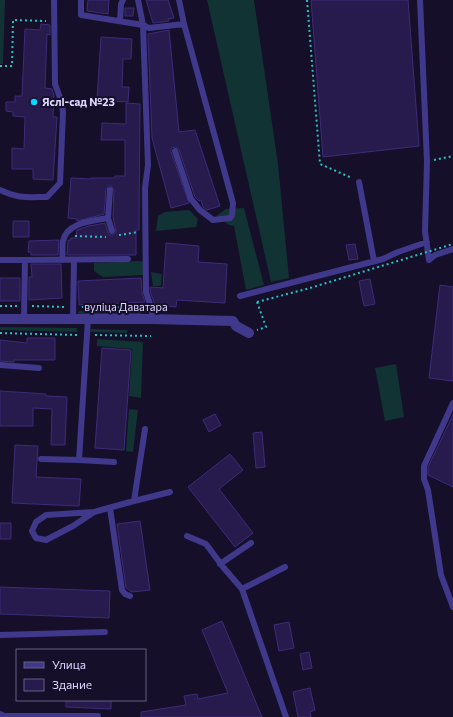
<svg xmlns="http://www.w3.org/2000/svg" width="453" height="717" viewBox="0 0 453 717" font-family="Commissioner,sans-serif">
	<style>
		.grass { fill: #123334 }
		.building { fill: #271a4c; stroke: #3f2b79 }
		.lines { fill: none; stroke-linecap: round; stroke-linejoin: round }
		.path { stroke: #2ac1c1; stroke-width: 2; stroke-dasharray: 2 3; stroke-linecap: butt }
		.service { stroke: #40388b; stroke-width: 6 }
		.minor { stroke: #40388b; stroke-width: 10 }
		.path-bridge { stroke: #2ac1c1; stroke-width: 2; stroke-dasharray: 2 3; stroke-linecap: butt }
		.poi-dot { fill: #04d6ff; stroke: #150f2a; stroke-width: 1.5 }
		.labels { text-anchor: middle; stroke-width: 4; stroke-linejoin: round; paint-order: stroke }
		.poi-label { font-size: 11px; font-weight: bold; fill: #dfd8ff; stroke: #150f2a; text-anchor: start }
		.street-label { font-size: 11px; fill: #dfd8ff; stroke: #150f2a }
	</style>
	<rect width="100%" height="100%" fill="#150f2a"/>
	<path class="grass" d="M0 0H5L3 64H0Z
		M207 0H254L278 164 289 278 271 282Z
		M244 208 264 285 246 290 234 226 229 225 216 216 226 209Z
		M189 210 198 219 196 227 156 231 158 216 165 212Z
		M139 261 144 262 143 275 103 277 94 271V263Z
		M151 272 162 274 161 286H153Z
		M143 309V312L140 314H78L79 311Z
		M0 327 77 328V332L0 330Z
		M91 329 127 330V333L90 332Z
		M97 339 143 342 141 398 129 396 132 349 97 346Z
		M396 364 404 417 385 421 375 368Z
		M129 409 138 410 133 452 126 451Z"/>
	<path class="building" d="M88 0H109L108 14 87 11Z
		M146 0H168L174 18 168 19 169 21 153 23Z
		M311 0H408L419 146 323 157Z
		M125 8H134L133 16H125Z
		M41 24 50 25V35L47 34 45 88 52 89 54 95 53 117H57L53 180 33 179V169H12V148L24 149 25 117 13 116V112L6 111V102H15V96H22L25 29 40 30Z
		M169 30 179 132 195 130 220 206 207 210 203 207 201 200 199 201 195 197 179 150 176 147 171 148V152L189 203 171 208 152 138 148 34Z
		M101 37 132 39 131 59H123L122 87H129L128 102 97 100Z
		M126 103 140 104 139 230H136V255H67L68 240H71V238H76L77 230 89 226 105 223 109 235H113L116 232 113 217 114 190 111 186H108L106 189 104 214 77 221V219L68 218 71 178 91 179V178H115V176H125V140H101L102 123 126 124Z
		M13 221H29V237H13Z
		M59 240 58 255H31V252H28L29 241Z
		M166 243 199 246 198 262 227 264 225 303 177 300 176 307 155 305 150 291V287L163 288Z
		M355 244 358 259 349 260 346 245Z
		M31 264H61L62 298 29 300V277H32Z
		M0 278H20V301H0Z
		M141 278 142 292 145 302 79 305 78 281Z
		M370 279 375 304 364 306 359 281Z
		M440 285 453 287V381L429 378Z
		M27 338H55V360H14V362L0 361V340L27 343Z
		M102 348 131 350 124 450 95 448Z
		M0 391 46 394V396L67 397 65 445H51L52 409 33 408V426H0Z
		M215 414 221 425 209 432 203 420Z
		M453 415V487L428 475V467Z
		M262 432 265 467 256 468 253 433Z
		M15 445 38 446 36 477 81 479 79 506 12 503Z
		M230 454 243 470 219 489 253 533 235 547 188 487Z
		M140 521 150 590 132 592 126 588 117 524Z
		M0 523H11V539H0Z
		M0 587 110 591 109 618 0 614Z
		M222 621 262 717H141V712L186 705 184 696 197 694 198 699 228 693 202 630Z
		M289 622 294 648 279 651 274 625Z
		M309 652 312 668 303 670 300 654Z
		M310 688 315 710 310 712 311 717H298L293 692Z
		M66 700H111V709L66 707Z"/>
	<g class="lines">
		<path class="path" d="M307 0 320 164 352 178
			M0 66H12L13 20 46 21
			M434 160 453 156
			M119 235 138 232
			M75 236 106 237
			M257 302 266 327 257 330
			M0 306H17
			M32 306 65 307
			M82 307 143 308
			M0 333 79 335
			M95 335 151 336"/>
		<path class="service" d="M81 0V15L143 25 149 28 184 24 233 203 232 215 230 218 213 220 200 210 191 199 175 151
			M138 0 143 25 148 165 145 188 146 292 152 310V319
			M179 0 184 24
			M420 0 427 162 425 231 429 260 435 255 453 249
			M120 21 121 4 123 0
			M359 182 374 261
			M0 190C17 199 29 197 47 197L60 183 63 113 62 103 55 84 54 0
			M108 218 112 231
			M0 260H25L24 319
			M25 260 128 259
			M62 260C63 254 62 247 63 241 67 222 93 221 108 218L110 190
			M240 296 383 259 398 252 427 242
			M73 319 74 260
			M88 319 79 460 114 462
			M0 365 39 368
			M453 403 424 466V479L428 490 441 575 453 607
			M41 459 79 460
			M134 501 170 492
			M110 508 122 590 125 594 130 596
			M94 512 73 526 46 540 36 538 32 531 36 522 46 515 94 512 134 501 145 429
			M187 536 206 544 223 567 242 589 285 567
			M220 564 251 543
			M242 589 286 717
			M0 635 105 632
			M0 714 4 716H98"/>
		<path class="minor" d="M0 319H152L233 321 236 326 249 333"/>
		<path class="path-bridge" d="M257 302 310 288 453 244"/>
	</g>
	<circle class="poi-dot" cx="34" cy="102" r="4"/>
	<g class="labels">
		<g class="poi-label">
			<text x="42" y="106">Яслі-сад №23</text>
		</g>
		<g class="street-label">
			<text x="126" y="311">вуліца Даватара</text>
		</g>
	</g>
	<rect x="16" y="649" width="130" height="52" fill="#150f2a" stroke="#665f7f"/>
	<rect x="24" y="662" width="20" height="6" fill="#40388b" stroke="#665f7f"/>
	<text x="52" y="669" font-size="12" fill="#dfd8ff">Улица</text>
	<rect x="24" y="679" width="20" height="12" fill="#271a4c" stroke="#665f7f"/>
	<text x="52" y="689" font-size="12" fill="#dfd8ff">Здание</text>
</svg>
